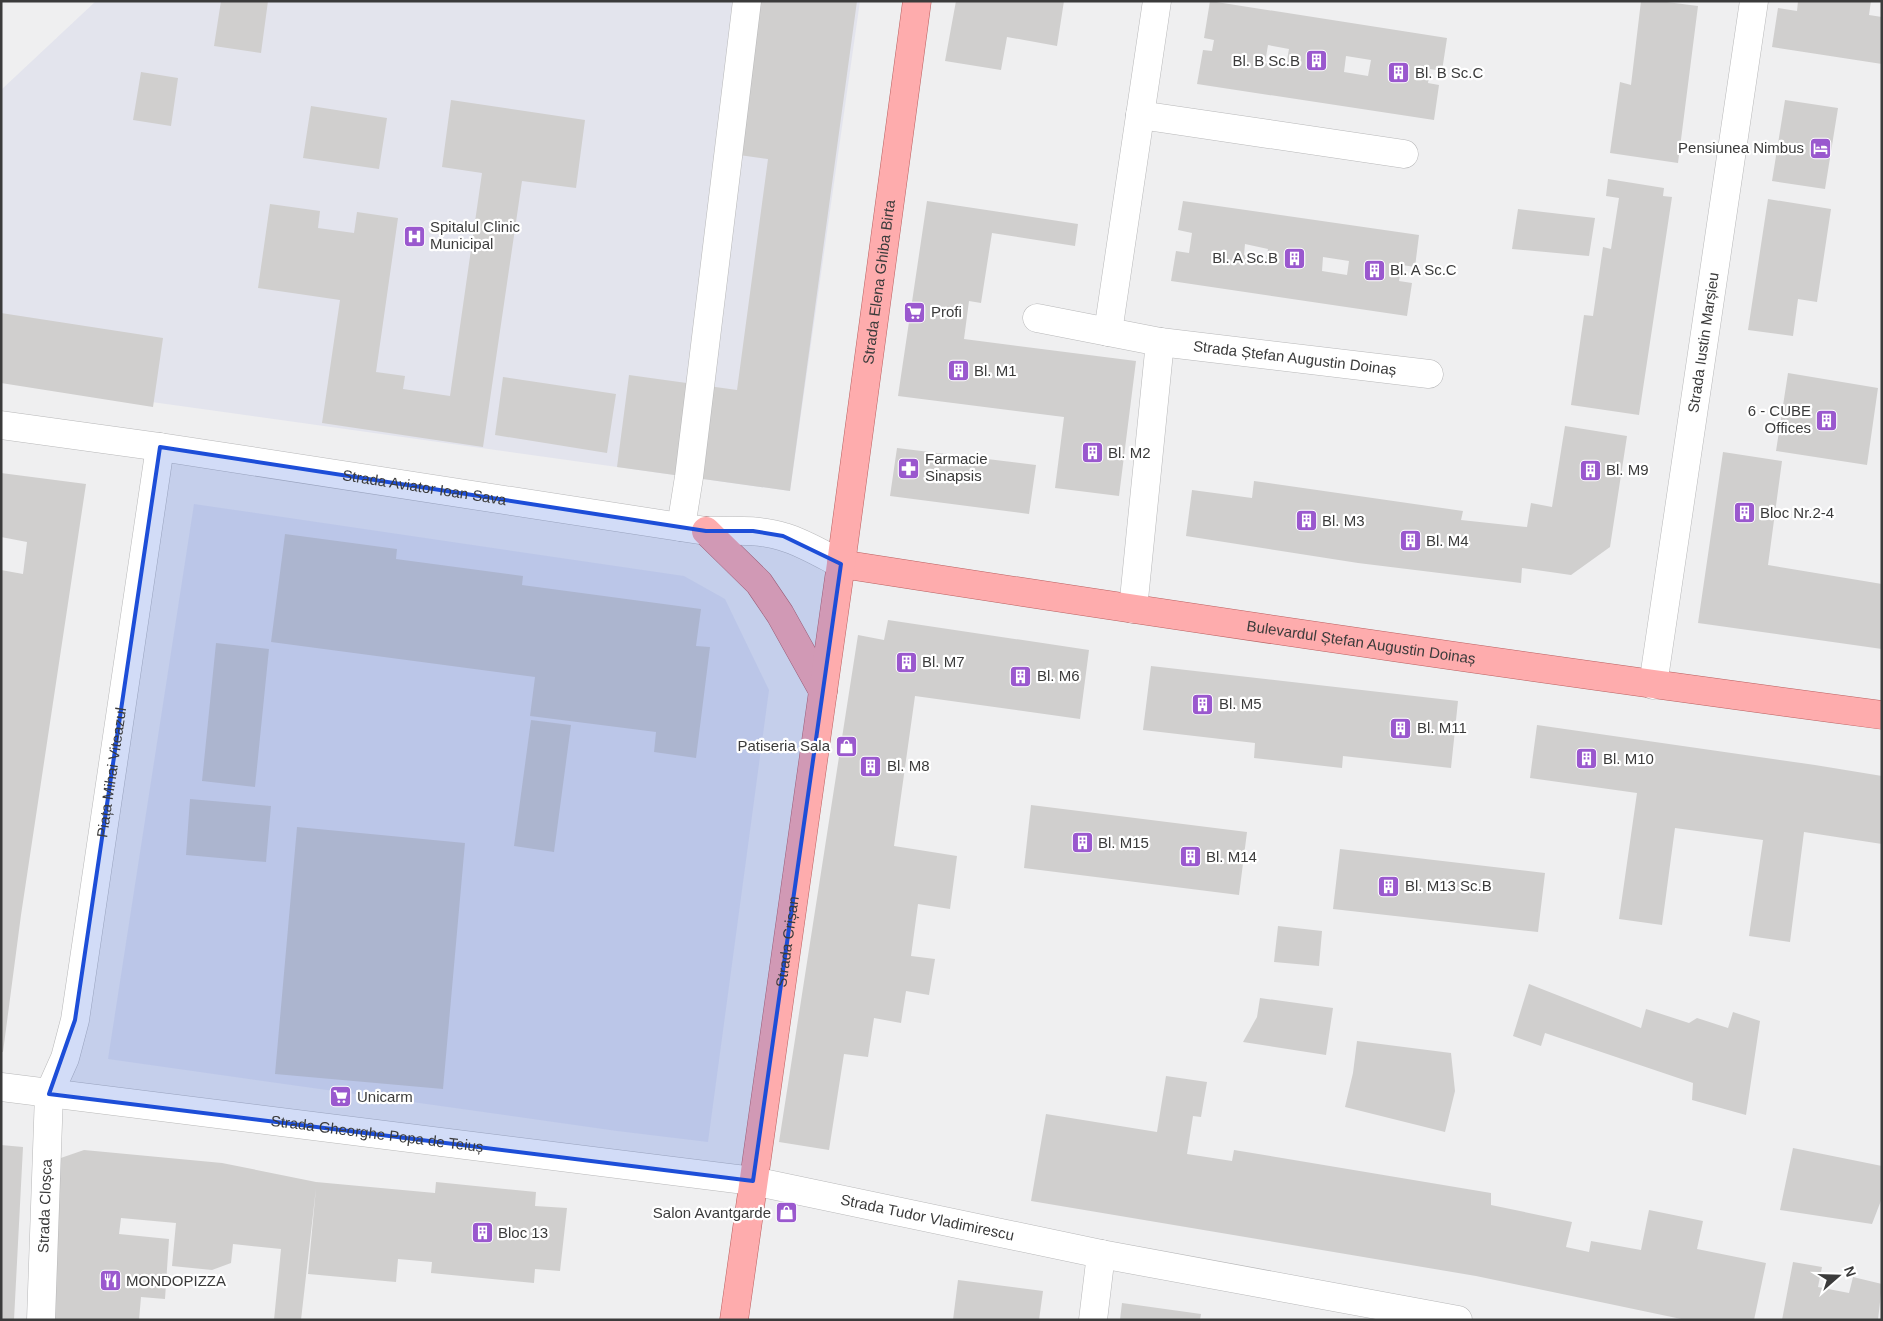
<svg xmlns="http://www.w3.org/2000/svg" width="1883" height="1321" viewBox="0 0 1883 1321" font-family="Arial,sans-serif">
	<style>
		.built { fill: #e3e4ed }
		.building { fill: #d0cfce; fill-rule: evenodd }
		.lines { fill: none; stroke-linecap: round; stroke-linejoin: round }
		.minor-casing { stroke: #b8b8b9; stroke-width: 29 }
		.major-casing { stroke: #b96161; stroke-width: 29 }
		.minor { stroke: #fff; stroke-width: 28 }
		.major { stroke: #feacad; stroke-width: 28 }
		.marked { fill: #1d4ed8; fill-opacity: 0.2; stroke: #1d4ed8; stroke-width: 4; stroke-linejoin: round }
		.labels { text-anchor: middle; stroke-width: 4.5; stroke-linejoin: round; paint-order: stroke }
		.poi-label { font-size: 15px; fill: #3b3b3b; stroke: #fff; text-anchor: start }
		.street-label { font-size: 15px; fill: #3b3b3b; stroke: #fff }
	</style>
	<rect width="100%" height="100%" fill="#efeff0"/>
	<path class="built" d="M96 1H860L790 491 1 381V90Z
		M194 504 684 576 725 599 769 690 708 1142 617 1131 108 1059Z"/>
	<path class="building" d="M221 1H268L261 53 214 46Z
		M760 1H857L790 491 617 467 629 375 737 390 768 159 739 155Z
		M956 1H1064L1057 46 1007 37 1001 70 945 61Z
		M1210 1 1447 38 1442 71 1430 69 1428 83 1439 85 1434 120 1197 84 1203 50 1212 51 1214 40 1204 38ZM1268 45 1289 49 1286 66 1265 63ZM1346 56 1371 60 1368 76 1344 72Z
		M1641 1H1659L1698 6 1678 163 1610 153 1620 82 1631 85Z
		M1798 1H1871L1869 15 1882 17V64L1772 47 1778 8 1797 11Z
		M141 72 178 78 171 126 133 120Z
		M451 100 585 120 576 188 522 181 483 447 322 423 340 300 258 288 270 204 320 211 318 228 354 233 357 212 398 218 376 372 405 376 403 389 450 396 482 173 442 167Z
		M1785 100 1838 108 1825 189 1772 181Z
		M311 106 387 118 379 169 303 158Z
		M1608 179 1664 188 1663 196 1672 197 1639 415 1571 405 1584 315 1593 316 1603 247 1611 249 1619 198 1606 196Z
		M1768 199 1831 209 1817 302 1798 299 1793 336 1748 330Z
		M927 201 1078 224 1075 246 992 233 981 303 969 301 964 339 1136 361 1119 496 1055 488 1064 417 898 396Z
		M1183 201 1419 235 1415 267 1402 265 1399 281 1412 283 1407 316 1171 281 1176 251 1189 253 1192 233 1178 230ZM1245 244 1268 249 1266 260 1244 255ZM1323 257 1349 261 1347 275 1322 271Z
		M1518 209 1595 218 1589 256 1512 249Z
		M1 313 163 338 153 407 1 383Z
		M1788 373 1878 388 1867 465 1776 451Z
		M503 377 616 394 607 453 495 435Z
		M1565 426 1627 436 1610 547 1571 575 1522 568 1521 583 1358 563 1186 536 1192 490 1252 498 1254 481 1463 511 1461 520 1527 527 1531 503 1552 507Z
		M897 448 1036 465 1029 514 890 496Z
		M1723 452 1782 461 1768 565 1882 584V649L1698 623Z
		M1 473 86 484 21 915 3 1052H1V570L23 574 27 542 1 537Z
		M285 534 397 549 396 559 523 576 522 585 701 609 696 646 710 647 696 758 654 752 656 732 530 716 535 677 271 642Z
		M888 620 1089 650 1080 719 915 696 894 846 957 856 950 909 918 904 911 956 935 959 929 995 906 991 901 1023 874 1018 868 1057 844 1054 829 1150 779 1142 858 635 884 640Z
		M216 643 269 649 255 787 202 781Z
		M1151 666 1458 701 1451 768 1343 756 1342 768 1254 758 1255 743 1143 730Z
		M531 720 571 725 554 852 514 846Z
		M1537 725 1815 765 1882 776V844L1804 832 1790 942 1749 936 1763 840 1675 828 1662 925 1619 919 1637 793 1530 778Z
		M190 799 271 806 266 862 186 855Z
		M1031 805 1247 832 1239 895 1024 868Z
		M297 827 465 843 443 1089 275 1074Z
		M1340 849 1545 873 1538 932 1333 909Z
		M1278 926 1322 931 1319 966 1274 962Z
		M1529 984 1641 1028 1646 1009 1689 1023 1697 1018 1728 1028 1733 1012 1760 1021 1746 1115 1692 1100 1693 1083 1545 1033 1541 1046 1513 1036Z
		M1260 998 1333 1008 1326 1055 1243 1042 1257 1017Z
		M1357 1041 1451 1053 1455 1091 1445 1132 1345 1107 1353 1073Z
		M1166 1076 1207 1082 1201 1117 1193 1116 1187 1154 1232 1161 1234 1150 1491 1193V1205L1572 1222 1566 1247 1589 1252 1591 1241 1641 1250 1649 1210 1703 1221 1697 1249 1766 1263 1754 1320H1686L1476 1276 1031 1201 1046 1114 1157 1132Z
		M1 1145 23 1147 14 1320H1Z
		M1793 1148 1882 1166V1198L1872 1224 1780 1210Z
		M84 1150 222 1163 316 1182 435 1193 436 1182 536 1192 535 1206 567 1208 560 1271 535 1269 534 1283 431 1273 432 1262 398 1259 396 1282 308 1274 316 1188 301 1320H274L281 1249 233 1244 231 1263 212 1270 172 1266 176 1223 121 1218 119 1234 169 1239 165 1299 141 1297 139 1320H53L55 1160Z
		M1793 1262 1822 1267 1818 1287 1849 1293 1853 1277 1882 1284 1878 1320H1782Z
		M958 1280 1043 1291 1039 1320H953Z
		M1122 1303 1201 1314 1200 1320H1120Z"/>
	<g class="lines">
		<defs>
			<g id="minor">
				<path d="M1140 115 1404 154"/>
				<path id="s1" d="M1037 318 1160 342 1429 374"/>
				<path d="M1108 332 1157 1"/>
				<path id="s2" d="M1 425 160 447 706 531C732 531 760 529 784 537 804 543 822 554 841 564"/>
				<path d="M681 527 689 477 747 1"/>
				<path d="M1133 609 1160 342"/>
				<path id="s3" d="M1653 685 1754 1"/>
				<path id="s4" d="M1 1087 753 1181 1101 1254 1458 1320"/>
				<path id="s5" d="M41 1320 49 1094 65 1058 75 1020 160 447"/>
				<path d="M1093 1320 1101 1254"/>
			</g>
			<g id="major">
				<path d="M706 531 759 583 780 614 823 691"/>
				<path id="s6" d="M841 564C1187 618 1534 669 1882 715"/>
				<path id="s7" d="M734 1320 841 564 917 1"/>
			</g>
		</defs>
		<use href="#minor" class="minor-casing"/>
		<use href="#major" class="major-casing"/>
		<use href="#minor" class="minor"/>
		<use href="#major" class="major"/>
	</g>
	<path class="marked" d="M160 447 706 531H753L783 536 841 564 753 1181 49 1094 75 1020Z"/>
	<defs>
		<symbol id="building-square" viewBox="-11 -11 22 22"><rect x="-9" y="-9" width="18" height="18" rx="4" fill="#9a58ce" stroke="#fff"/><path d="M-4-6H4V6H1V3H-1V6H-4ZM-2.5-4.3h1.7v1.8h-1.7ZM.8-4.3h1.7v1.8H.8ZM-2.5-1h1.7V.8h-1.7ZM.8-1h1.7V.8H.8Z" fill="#fff"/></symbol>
		<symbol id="hotel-square" viewBox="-11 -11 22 22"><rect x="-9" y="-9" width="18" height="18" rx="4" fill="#9a58ce" stroke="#fff"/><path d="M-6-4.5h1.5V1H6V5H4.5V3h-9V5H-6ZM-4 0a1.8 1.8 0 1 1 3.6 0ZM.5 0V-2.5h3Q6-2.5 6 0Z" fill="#fff"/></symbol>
		<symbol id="hospital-square" viewBox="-11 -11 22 22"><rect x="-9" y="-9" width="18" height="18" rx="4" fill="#9a58ce" stroke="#fff"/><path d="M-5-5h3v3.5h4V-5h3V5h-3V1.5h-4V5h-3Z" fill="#fff"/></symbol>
		<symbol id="supermarket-square" viewBox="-11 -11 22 22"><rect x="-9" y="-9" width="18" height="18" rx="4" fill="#9a58ce" stroke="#fff"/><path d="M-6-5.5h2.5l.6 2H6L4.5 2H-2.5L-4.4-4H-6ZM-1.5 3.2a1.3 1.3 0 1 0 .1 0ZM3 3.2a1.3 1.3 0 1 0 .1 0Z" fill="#fff"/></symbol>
		<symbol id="pharmacy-square" viewBox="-11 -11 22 22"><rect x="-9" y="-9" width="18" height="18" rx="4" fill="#9a58ce" stroke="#fff"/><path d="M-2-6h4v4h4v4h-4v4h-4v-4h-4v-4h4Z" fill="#fff"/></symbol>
		<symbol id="shop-square" viewBox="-11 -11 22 22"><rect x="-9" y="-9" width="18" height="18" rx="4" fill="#9a58ce" stroke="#fff"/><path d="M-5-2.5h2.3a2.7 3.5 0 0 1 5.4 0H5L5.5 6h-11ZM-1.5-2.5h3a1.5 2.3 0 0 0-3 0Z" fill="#fff"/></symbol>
		<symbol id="restaurant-square" viewBox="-11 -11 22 22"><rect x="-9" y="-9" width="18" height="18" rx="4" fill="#9a58ce" stroke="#fff"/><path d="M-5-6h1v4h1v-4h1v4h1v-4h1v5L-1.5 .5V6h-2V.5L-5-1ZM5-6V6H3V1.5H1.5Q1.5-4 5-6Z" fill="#fff"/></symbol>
	</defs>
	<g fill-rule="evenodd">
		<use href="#building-square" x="1304" y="48" width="25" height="25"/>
		<use href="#building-square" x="1386" y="60" width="25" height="25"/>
		<use href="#hotel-square" x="1808" y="136" width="25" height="25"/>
		<use href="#hospital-square" x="402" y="224" width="25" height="25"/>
		<use href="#building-square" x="1282" y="246" width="25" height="25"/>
		<use href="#building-square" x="1362" y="258" width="25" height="25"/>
		<use href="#supermarket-square" x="902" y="300" width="25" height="25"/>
		<use href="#building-square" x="946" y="358" width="25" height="25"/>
		<use href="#building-square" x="1814" y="408" width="25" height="25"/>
		<use href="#building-square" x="1080" y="440" width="25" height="25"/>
		<use href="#pharmacy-square" x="896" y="456" width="25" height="25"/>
		<use href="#building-square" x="1578" y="458" width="25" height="25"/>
		<use href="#building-square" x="1732" y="500" width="25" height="25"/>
		<use href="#building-square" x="1294" y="508" width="25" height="25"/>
		<use href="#building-square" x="1398" y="528" width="25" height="25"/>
		<use href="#building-square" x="894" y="650" width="25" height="25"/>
		<use href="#building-square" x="1008" y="664" width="25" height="25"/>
		<use href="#building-square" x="1190" y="692" width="25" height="25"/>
		<use href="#building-square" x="1388" y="716" width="25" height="25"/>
		<use href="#shop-square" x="834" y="734" width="25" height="25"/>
		<use href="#building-square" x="1574" y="746" width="25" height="25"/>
		<use href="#building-square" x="858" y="754" width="25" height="25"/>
		<use href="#building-square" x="1070" y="830" width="25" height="25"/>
		<use href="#building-square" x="1178" y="844" width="25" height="25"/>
		<use href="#building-square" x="1376" y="874" width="25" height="25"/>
		<use href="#supermarket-square" x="328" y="1084" width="25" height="25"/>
		<use href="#shop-square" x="774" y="1200" width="25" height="25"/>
		<use href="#building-square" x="470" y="1220" width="25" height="25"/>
		<use href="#restaurant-square" x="98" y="1268" width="25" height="25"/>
	</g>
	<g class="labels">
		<g class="poi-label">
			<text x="1300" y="66" text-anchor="end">Bl. B Sc.B</text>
			<text x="1415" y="78">Bl. B Sc.C</text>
			<text x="1804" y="153" text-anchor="end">Pensiunea Nimbus</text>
			<text x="430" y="232">Spitalul Clinic<tspan x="430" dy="17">Municipal</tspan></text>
			<text x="1278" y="263" text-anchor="end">Bl. A Sc.B</text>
			<text x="1390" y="275">Bl. A Sc.C</text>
			<text x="931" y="317">Profi</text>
			<text x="974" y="376">Bl. M1</text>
			<text x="1811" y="416" text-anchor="end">6 - CUBE<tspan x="1811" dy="17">Offices</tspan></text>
			<text x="1108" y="458">Bl. M2</text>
			<text x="925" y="464">Farmacie<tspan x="925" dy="17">Sinapsis</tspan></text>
			<text x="1606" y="475">Bl. M9</text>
			<text x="1760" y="518">Bloc Nr.2-4</text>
			<text x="1322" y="526">Bl. M3</text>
			<text x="1426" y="546">Bl. M4</text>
			<text x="922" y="667">Bl. M7</text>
			<text x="1037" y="681">Bl. M6</text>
			<text x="1219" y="709">Bl. M5</text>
			<text x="1417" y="733">Bl. M11</text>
			<text x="830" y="751" text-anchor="end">Patiseria Sala</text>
			<text x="1603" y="764">Bl. M10</text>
			<text x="887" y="771">Bl. M8</text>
			<text x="1098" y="848">Bl. M15</text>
			<text x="1206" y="862">Bl. M14</text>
			<text x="1405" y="891">Bl. M13 Sc.B</text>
			<text x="357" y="1102">Unicarm</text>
			<text x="771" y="1218" text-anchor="end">Salon Avantgarde</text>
			<text x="498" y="1238">Bloc 13</text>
			<text x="126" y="1286">MONDOPIZZA</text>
		</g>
		<g class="street-label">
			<text dy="5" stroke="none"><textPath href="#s7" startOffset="1048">Strada Elena Ghiba Birta</textPath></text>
			<text dy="5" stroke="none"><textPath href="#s3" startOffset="346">Strada Iustin Marșieu</textPath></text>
			<text dy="5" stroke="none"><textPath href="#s1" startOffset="261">Strada Ștefan Augustin Doinaș</textPath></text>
			<text dy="5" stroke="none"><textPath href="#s2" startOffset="428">Strada Aviator Ioan Sava</textPath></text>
			<text dy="5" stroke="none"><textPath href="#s6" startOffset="526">Bulevardul Ștefan Augustin Doinaș</textPath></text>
			<text dy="5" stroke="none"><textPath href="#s5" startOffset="555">Piața Mihai Viteazul</textPath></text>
			<text dy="5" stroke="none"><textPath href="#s7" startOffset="382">Strada Crișan</textPath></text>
			<text dy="5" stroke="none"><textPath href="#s4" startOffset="379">Strada Gheorghe Popa de Teiuș</textPath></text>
			<text dy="5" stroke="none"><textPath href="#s5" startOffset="114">Strada Cloșca</textPath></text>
			<text dy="5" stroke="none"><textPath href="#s4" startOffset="936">Strada Tudor Vladimirescu</textPath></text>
		</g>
	</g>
	<rect width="1883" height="1321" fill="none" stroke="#3b3b3b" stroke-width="5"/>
	<g transform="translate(1838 1276) rotate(70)" stroke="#ffffff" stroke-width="4" paint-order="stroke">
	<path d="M0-4L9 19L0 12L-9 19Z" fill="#3b3b3b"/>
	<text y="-8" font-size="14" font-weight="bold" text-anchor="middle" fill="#3b3b3b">N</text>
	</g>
</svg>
